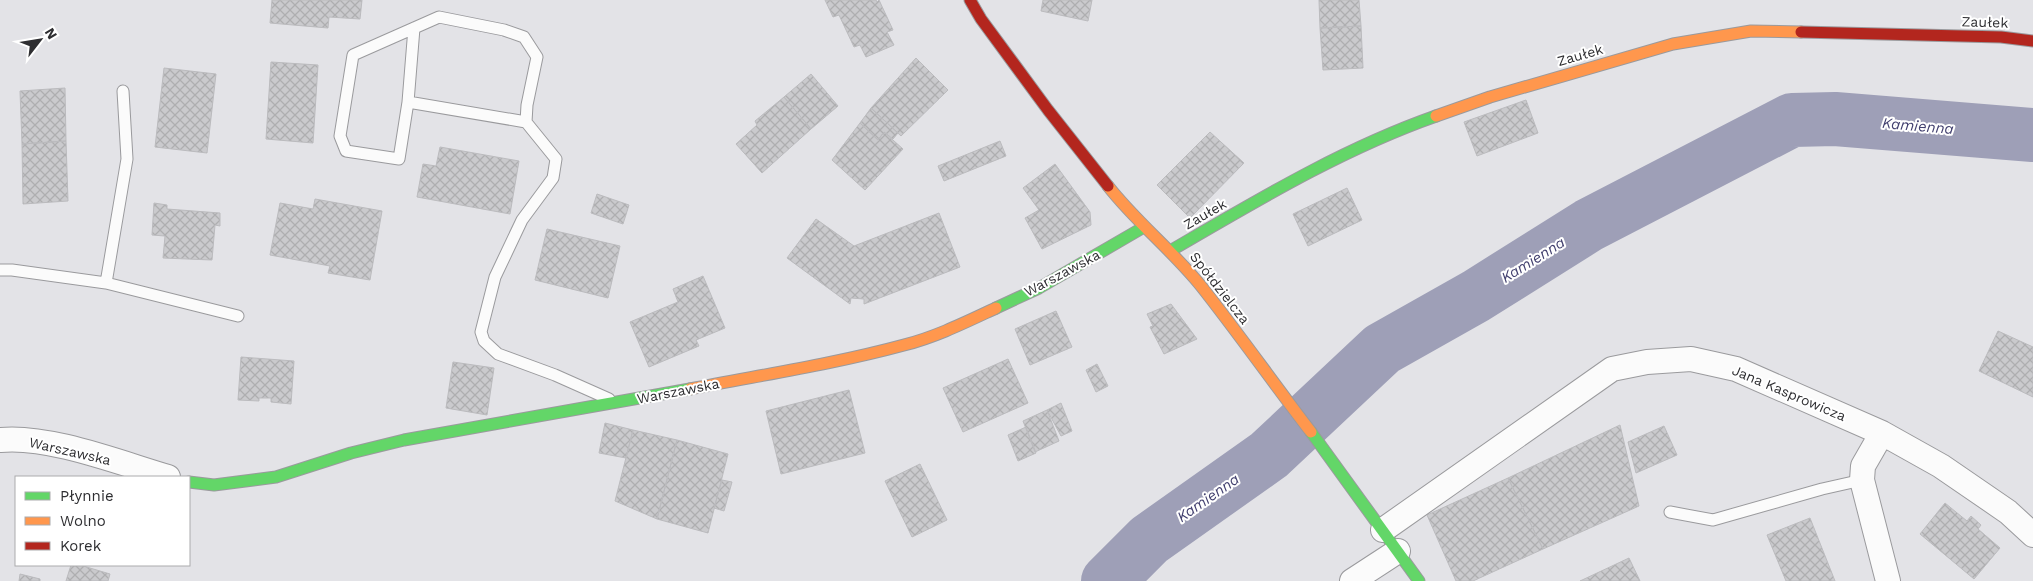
<svg xmlns="http://www.w3.org/2000/svg" width="2033" height="581" viewBox="0 0 2033 581" font-family="'Work Sans',sans-serif">
	<style>
		.lines { fill: none; stroke-linecap: round; stroke-linejoin: round }
		.river { stroke: #9e9fb7; stroke-width: 54 }
		.building { fill: url(#building-cross-hatch); stroke: #bbbbbe }
		.lane-casing { stroke: #9a9a9d; stroke-width: 13 }
		.street-casing { stroke: #9a9a9d; stroke-width: 26 }
		.fast-casing { stroke: #9a9a9d; stroke-width: 13 }
		.slow-casing { stroke: #9a9a9d; stroke-width: 13 }
		.jam-casing { stroke: #9a9a9d; stroke-width: 13 }
		.lane { stroke: #fbfbfb; stroke-width: 11 }
		.street { stroke: #fbfbfb; stroke-width: 24 }
		.fast { stroke: #63d668; stroke-width: 11 }
		.slow { stroke: #ff974d; stroke-width: 11 }
		.jam { stroke: #b3261e; stroke-width: 11 }
		.labels { text-anchor: middle; stroke-width: 4; stroke-linejoin: round; paint-order: stroke }
		.street-label { font-size: 14px; fill: #2e2e31; stroke: #fff }
		.water-label { font-size: 15px; font-style: italic; fill: #413f6e; stroke: #fff }
	</style>
	<defs>
		<pattern id="building-cross-hatch" width="8" height="8" patternUnits="userSpaceOnUse" patternTransform="scale(1.25)"><rect width="8" height="8" fill="#cacacd"/><path d="M0 0l8 8M0 8l8-8" fill="none" stroke="#aeaeb0"/></pattern>
	</defs>
	<rect width="100%" height="100%" fill="#e3e3e7"/>
	<g class="lines">
		<path class="river" d="M1108 581 1149 540 1269 455 1382 349 1476 296 1589 225 1792 120 1835 119 2033 135"/>
	</g>
	<path class="building" d="M272 0H362L360 19 329 17 328 28 270 23Z
		M825 0H876L877 2 879 0 893 30 887 32 894 45 866 57 860 45 854 47 839 15 833 17Z
		M1043 0H1092L1088 21 1041 11Z
		M1319 0H1359L1361 26 1320 28Z
		M1361 26 1363 68 1323 70 1320 28Z
		M916 58 948 90 901 136 871 108Z
		M271 62 318 65 313 143 266 139Z
		M164 68 216 74 207 153 155 147Z
		M811 74 838 106 811 129 784 97Z
		M65 88 66 141 22 144 20 91Z
		M784 97 811 129 762 173 736 144 757 125 755 121Z
		M1526 100 1538 133 1477 156 1464 122Z
		M871 108 898 133 893 139 884 132 878 140 860 123Z
		M860 123 878 140 884 132 903 149 865 190 832 160Z
		M1210 132 1244 163 1190 218 1157 185Z
		M66 141 68 201 23 204 22 144Z
		M1000 141 1006 156 944 181 938 166Z
		M440 147 519 161 510 214 417 197 423 164 436 166Z
		M1055 164 1090 212 1091 225 1042 249 1025 218 1039 210 1023 188Z
		M1347 188 1362 220 1308 246 1293 214Z
		M597 194 629 205 623 224 591 213Z
		M315 199 382 211 370 280 328 273 330 266 270 255 280 203 313 209Z
		M154 203 167 205V209L220 213V226L215 225 212 260 163 258 165 236 152 235Z
		M939 213 960 267 864 304V299L851 298 850 304 787 258 816 219 854 246Z
		M547 229 620 246 608 298 535 280Z
		M703 276 725 328 696 340 699 346 649 367 630 322 678 302 673 289Z
		M1171 304 1197 339 1164 354 1150 327 1153 326 1147 314Z
		M1056 311 1072 347 1030 365 1015 329Z
		M1998 331 2033 347V397L1979 371Z
		M241 357 294 361 291 404 271 402V398H259V401L238 400Z
		M1008 359 1028 403 963 432 943 388Z
		M453 362 494 368 487 415 446 408Z
		M1097 364 1108 386 1096 392 1086 370Z
		M849 390 865 453 781 474 766 411Z
		M1061 403 1072 431 1061 436 1047 410Z
		M1047 410 1059 441 1035 452 1023 421Z
		M605 423 633 430 626 458 599 453Z
		M1620 425 1639 506 1543 549 1508 478Z
		M1664 426 1677 455 1636 473 1628 442Z
		M1026 427 1036 453 1018 461 1008 435Z
		M633 430 677 440 657 519 615 501Z
		M677 440 728 454 708 533 657 519Z
		M920 464 947 520 912 537 885 481Z
		M1508 478 1543 549 1473 581H1456L1427 515Z
		M722 480 732 482 724 511 714 508Z
		M1945 503 1967 521 1971 516 1981 525 1978 529 2000 548 1974 579 1920 534Z
		M1810 518 1835 581H1786L1767 535Z
		M1629 558 1640 581H1580Z
		M71 565H80L110 574 108 581H66Z
		M20 574 40 579V581H19Z"/>
	<g class="lines">
		<defs>
			<path id="lane" d="M414 28 408 102 399 159 346 151 340 136 353 55 439 17 504 30 524 37 537 57 527 105 526 122 556 159 553 178 522 220 495 277 481 332 484 341 498 354 555 375 609 399
				M408 102 526 122
				M0 270H12L106 283 238 316
				M106 283 127 159 123 91
				M1670 512 1713 520 1822 489 1862 480"/>
			<path id="street" d="M1882 433 1863 466 1862 480 1888 581
				M0 440C49 435 120 463 168 477
				M1383 530 1612 369 1647 362 1691 359 1736 369 1882 433 1941 466 2008 512 2033 535
				M1352 581 1398 551"/>
			<path id="fast" d="M1170 251C1256 201 1342 149 1436 116
				M996 308 1039 288 1144 227
				M1311 432 1419 581
				M189 482 214 485 276 477 351 453 404 440 690 389"/>
			<path id="slow" d="M1436 116 1490 97 1673 44 1751 31 1801 32
				M1108 186C1136 222 1173 251 1201 286 1239 334 1274 384 1311 432
				M690 389C761 375 834 364 904 345 936 337 966 322 996 308"/>
			<path id="jam" d="M970 0 981 19 1048 110 1108 186
				M1801 32 2001 37 2033 41"/>
		</defs>
		<use href="#lane" class="lane-casing"/>
		<use href="#street" class="street-casing"/>
		<use href="#fast" class="fast-casing"/>
		<use href="#slow" class="slow-casing"/>
		<use href="#jam" class="jam-casing"/>
		<use href="#lane" class="lane"/>
		<use href="#street" class="street"/>
		<use href="#fast" class="fast"/>
		<use href="#slow" class="slow"/>
		<use href="#jam" class="jam"/>
	</g>
	<g class="labels">
		<g class="street-label">
			<text transform="translate(1985 22) rotate(2)" y="5">Zaułek</text>
			<text transform="translate(1580 55) rotate(-16)" y="5">Zaułek</text>
			<text transform="translate(1205 214) rotate(-30)" y="5">Zaułek</text>
			<text transform="translate(1062 273) rotate(-28)" y="5">Warszawska</text>
			<text transform="translate(1220 288) rotate(52)" y="5">Spółdzielcza</text>
			<text transform="translate(678 391) rotate(-11)" y="5">Warszawska</text>
			<text transform="translate(1789 393) rotate(23)" y="5">Jana Kasprowicza</text>
			<text transform="translate(70 451) rotate(13)" y="5">Warszawska</text>
		</g>
		<g class="water-label">
			<text transform="translate(1918 126) rotate(5)" y="5">Kamienna</text>
			<text transform="translate(1533 260) rotate(-32)" y="5">Kamienna</text>
			<text transform="translate(1208 498) rotate(-35)" y="5">Kamienna</text>
		</g>
	</g>
	<rect x="15" y="476" width="175" height="90" fill="#ffffff" stroke="#ababad"/>
	<rect x="25" y="492" width="25" height="8" fill="#63d668" stroke="#ababad"/>
	<text x="60" y="501" font-size="15" fill="#2e2e31">Płynnie</text>
	<rect x="25" y="517" width="25" height="8" fill="#ff974d" stroke="#ababad"/>
	<text x="60" y="526" font-size="15" fill="#2e2e31">Wolno</text>
	<rect x="25" y="542" width="25" height="8" fill="#b3261e" stroke="#ababad"/>
	<text x="60" y="551" font-size="15" fill="#2e2e31">Korek</text>
	<g transform="translate(40 40) rotate(59)" stroke="#ffffff" stroke-width="4" paint-order="stroke">
	<path d="M0-4L9 19L0 12L-9 19Z" fill="#2e2e31"/>
	<text y="-8" font-size="14" font-weight="bold" text-anchor="middle" fill="#2e2e31">N</text>
	</g>
</svg>
